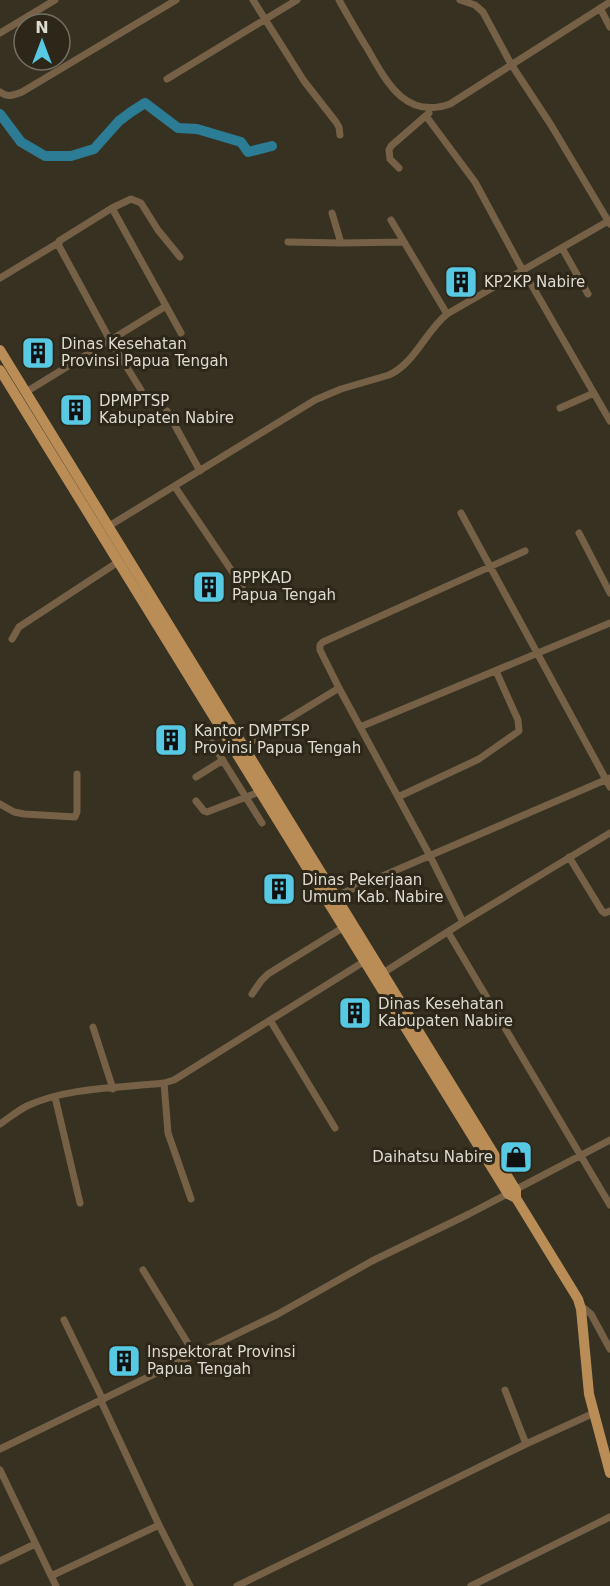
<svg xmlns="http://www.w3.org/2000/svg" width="610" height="1586" viewBox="0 0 610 1586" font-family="'DejaVu Sans',sans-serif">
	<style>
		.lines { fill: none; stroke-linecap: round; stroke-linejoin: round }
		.river { stroke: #2b7c94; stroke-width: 10 }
		.minor { stroke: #766147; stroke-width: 7 }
		.primary { stroke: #ba8d57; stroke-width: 10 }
		.labels { text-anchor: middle; stroke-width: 6; stroke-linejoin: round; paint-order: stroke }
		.poi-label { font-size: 15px; fill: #dedbd1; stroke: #2c2718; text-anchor: start }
	</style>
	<rect width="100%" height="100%" fill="#363121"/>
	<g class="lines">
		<path class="river" d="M0 114 21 142 45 156H71L94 149 119 121 131 112 145 103 178 128 197 129 241 142 248 152 272 146"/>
		<path class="minor" d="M253 0 304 81 336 122 339 127 340 135
			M339 0C348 16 357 32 367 48 386 81 405 120 450 104L610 2
			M460 0 475 5 483 12 511 64 551 125 610 224
			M600 8 610 27
			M0 33 55 0
			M167 79 297 0
			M0 92C7 98 14 95 22 92L176 0
			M426 116 475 182 523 271
			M399 168 390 159 389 150 391 146 429 113
			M112 208 181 333
			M332 213 341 243
			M391 220 447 314
			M288 242 341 243 404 242
			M562 248 588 294
			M523 270 610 421
			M0 278 58 243
			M141 390 110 340 59 246V241L112 208 131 199 141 203 158 230 180 257
			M26 392 166 306
			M560 408 594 393
			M167 411 200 471
			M175 487 242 586
			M461 513 610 787
			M109 526 315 400 341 389 389 375C415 363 425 332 447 314L610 220
			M579 533 610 593
			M12 639 19 627 118 562
			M339 688 430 856 463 922
			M360 727 610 623
			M212 743 262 823
			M244 746 339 688 320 650V645L323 642 525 551
			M196 777 223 760
			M398 797 479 759 519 731 518 720 496 671
			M196 801 204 811 207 812 262 791
			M0 804 14 812 24 814 75 817 77 812V774
			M569 857 602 911 605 913 610 911
			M336 896 610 778
			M448 932 610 1205
			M383 973 463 922 610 833
			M252 994 261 981 268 974 344 927
			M270 1020 335 1128
			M93 1027 113 1089
			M164 1083 168 1133 191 1199
			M55 1097 80 1203
			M0 1124C9 1118 17 1111 27 1106 67 1087 120 1088 164 1083L174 1080 365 961
			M143 1270 195 1355
			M580 1305 591 1314 610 1349
			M64 1320 103 1400
			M505 1390 526 1444
			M101 1401 159 1525 190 1586
			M0 1449 278 1314 372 1261 469 1214 610 1140
			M0 1470 56 1586
			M0 1561 35 1544
			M51 1576 159 1525
			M237 1586 526 1444 594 1413
			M471 1586 610 1517"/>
		<path class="primary" d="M0 350 516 1190V1198
			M0 370 508 1194 516 1198 578 1299 581 1309 589 1394 610 1473"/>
	</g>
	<defs>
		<symbol id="building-square" viewBox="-11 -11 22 22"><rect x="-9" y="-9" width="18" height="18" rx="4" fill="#57c9e2" stroke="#2c2718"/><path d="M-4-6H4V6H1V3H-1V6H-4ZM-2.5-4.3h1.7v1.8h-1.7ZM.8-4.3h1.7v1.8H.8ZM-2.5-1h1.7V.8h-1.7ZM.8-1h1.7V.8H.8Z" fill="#111"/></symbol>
		<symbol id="shop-square" viewBox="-11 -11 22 22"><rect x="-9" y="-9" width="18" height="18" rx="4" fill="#57c9e2" stroke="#2c2718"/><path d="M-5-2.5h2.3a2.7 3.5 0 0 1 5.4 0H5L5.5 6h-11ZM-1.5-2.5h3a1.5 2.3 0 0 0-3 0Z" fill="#111"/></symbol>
	</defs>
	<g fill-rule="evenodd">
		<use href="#building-square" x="442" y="263" width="38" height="38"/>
		<use href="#building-square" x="19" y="334" width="38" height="38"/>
		<use href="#building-square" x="57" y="391" width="38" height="38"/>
		<use href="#building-square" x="190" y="568" width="38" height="38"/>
		<use href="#building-square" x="152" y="721" width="38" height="38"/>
		<use href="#building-square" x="260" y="870" width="38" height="38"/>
		<use href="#building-square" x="336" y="994" width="38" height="38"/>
		<use href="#shop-square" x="497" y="1138" width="38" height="38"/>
		<use href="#building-square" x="105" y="1342" width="38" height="38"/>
	</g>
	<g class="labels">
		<g class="poi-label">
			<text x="484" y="287">KP2KP Nabire</text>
			<text x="61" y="349">Dinas Kesehatan<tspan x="61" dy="17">Provinsi Papua Tengah</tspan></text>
			<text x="99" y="406">DPMPTSP<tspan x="99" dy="17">Kabupaten Nabire</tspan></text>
			<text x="232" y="583">BPPKAD<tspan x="232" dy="17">Papua Tengah</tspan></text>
			<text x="194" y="736">Kantor DMPTSP<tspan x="194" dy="17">Provinsi Papua Tengah</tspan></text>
			<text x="302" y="885">Dinas Pekerjaan<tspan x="302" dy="17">Umum Kab. Nabire</tspan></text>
			<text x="378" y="1009">Dinas Kesehatan<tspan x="378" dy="17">Kabupaten Nabire</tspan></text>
			<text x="493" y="1162" text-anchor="end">Daihatsu Nabire</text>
			<text x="147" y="1357">Inspektorat Provinsi<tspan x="147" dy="17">Papua Tengah</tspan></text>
		</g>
	</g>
	<g transform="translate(42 42)"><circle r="28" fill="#2c2718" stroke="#736f62" stroke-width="1.5"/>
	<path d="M0-4.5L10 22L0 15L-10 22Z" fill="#57c9e2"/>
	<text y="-9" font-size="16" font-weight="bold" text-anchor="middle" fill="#dedbd1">N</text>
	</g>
</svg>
